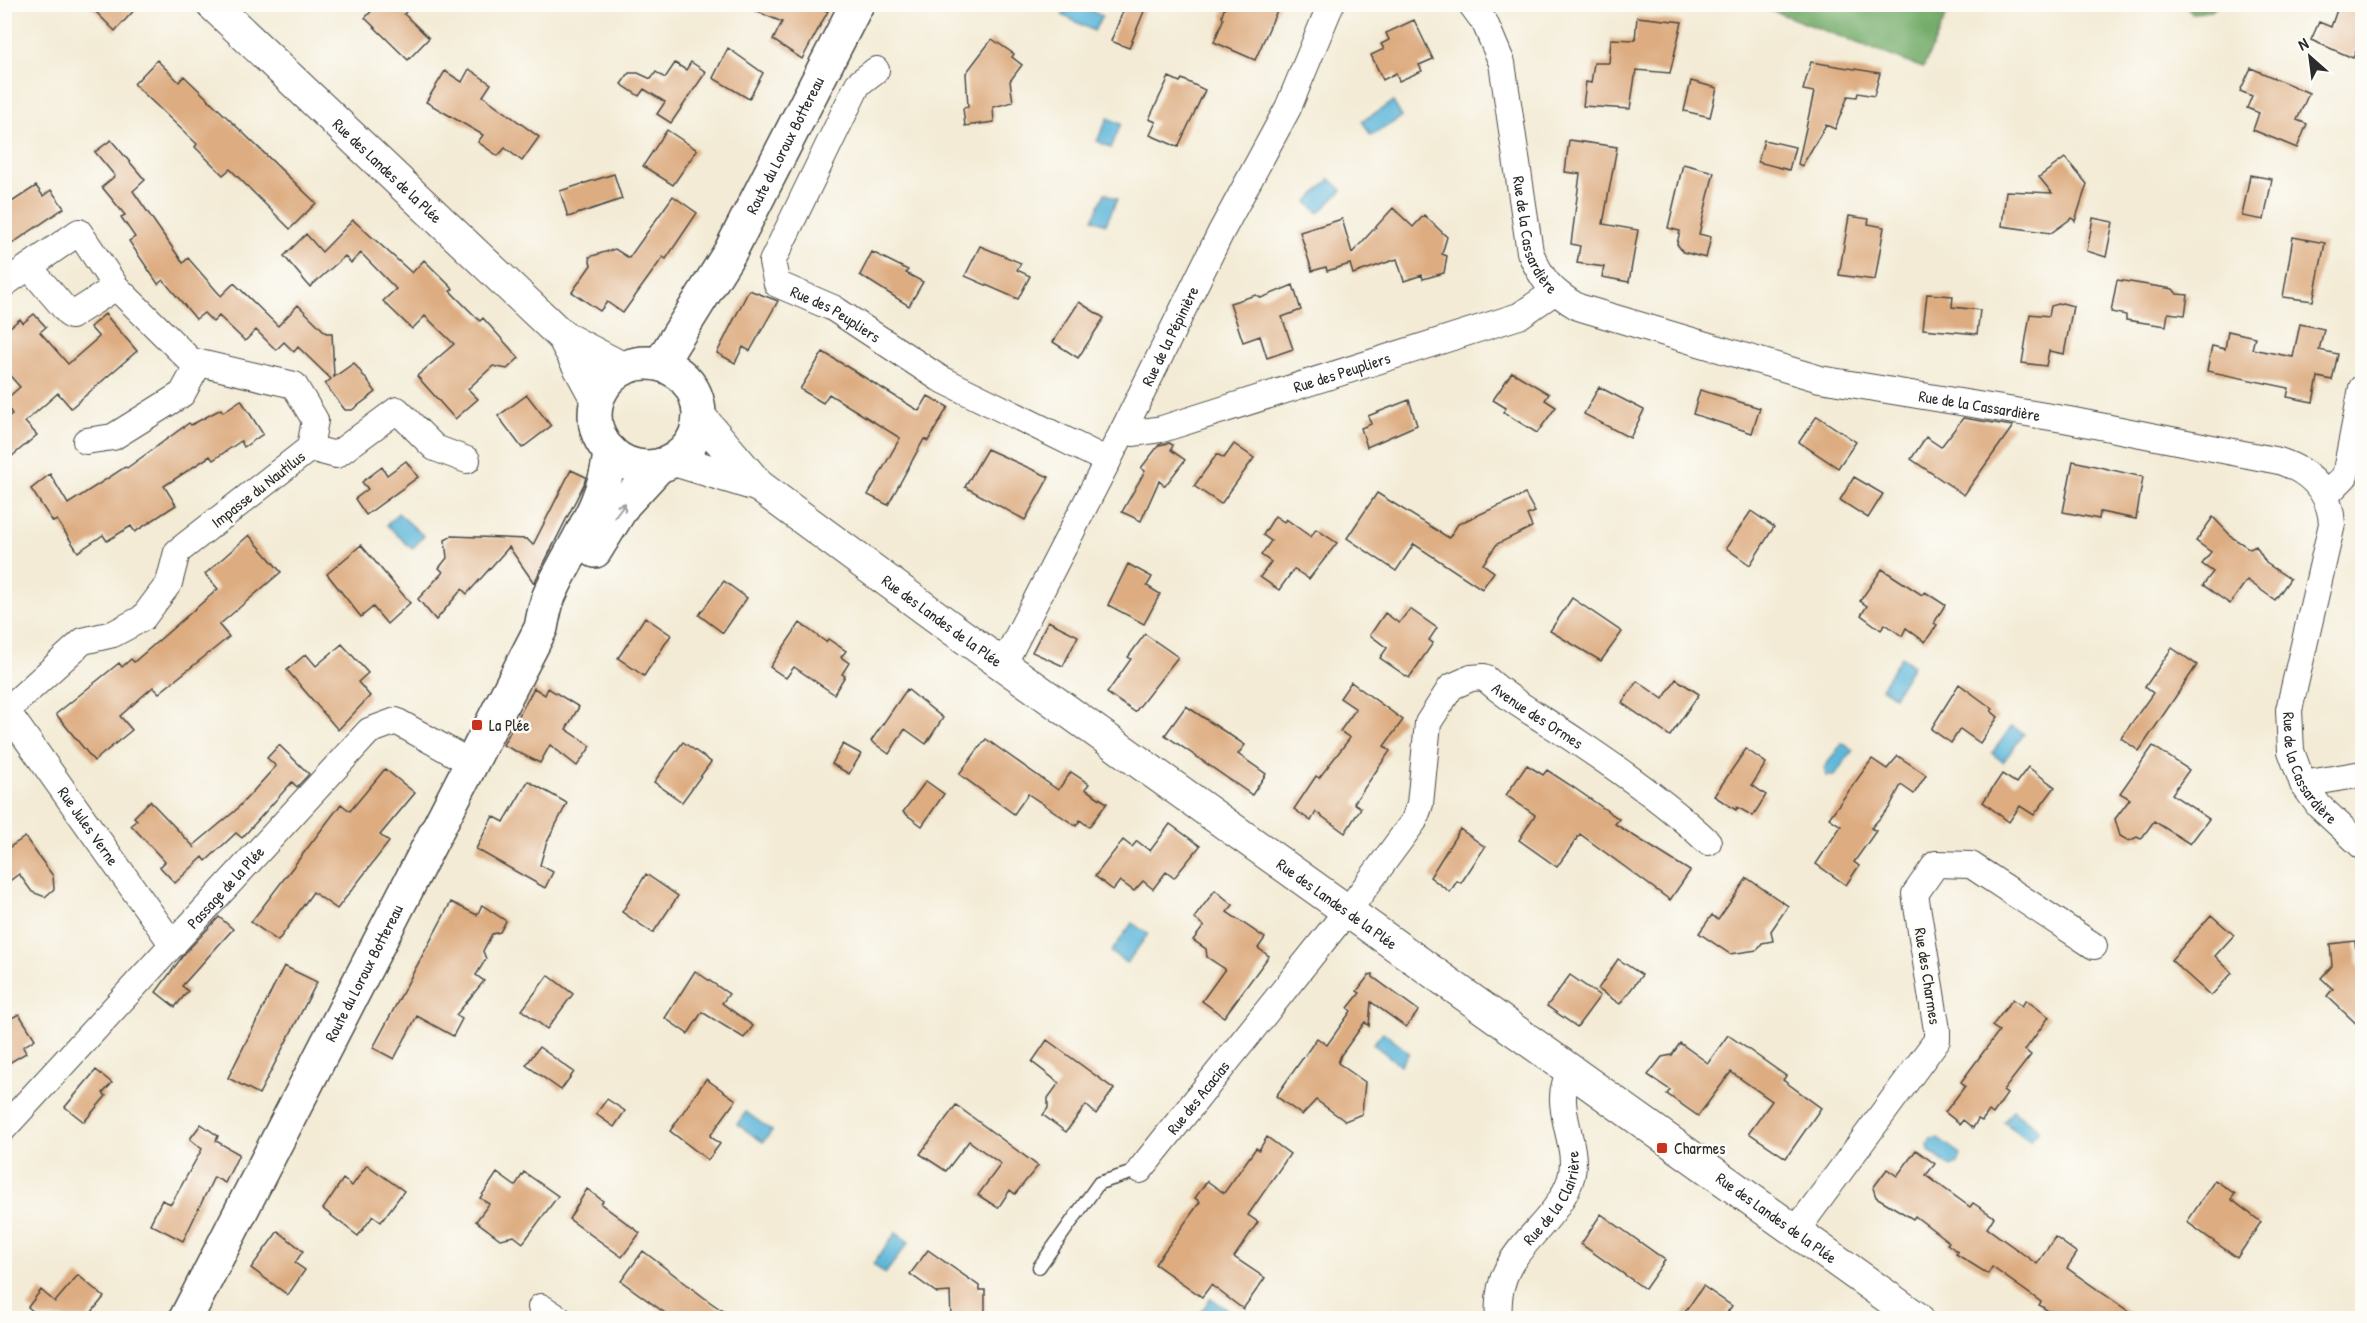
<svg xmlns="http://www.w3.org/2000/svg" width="2367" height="1323" viewBox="0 0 2367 1323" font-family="'Patrick Hand',sans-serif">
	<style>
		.forest { fill: #74ac6b; stroke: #506c4b; stroke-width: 1.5 }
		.water { fill: #5cb6d9; stroke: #447082; stroke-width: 1.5 }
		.building { fill: #ddac80 }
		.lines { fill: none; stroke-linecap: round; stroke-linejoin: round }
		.service-casing { stroke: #494844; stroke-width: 15 }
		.minor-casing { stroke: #494844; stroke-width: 28 }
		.tertiary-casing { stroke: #494844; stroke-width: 34 }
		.secondary-casing { stroke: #494844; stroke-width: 36 }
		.service { stroke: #fff; stroke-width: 12 }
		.minor { stroke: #fff; stroke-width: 26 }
		.tertiary { stroke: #fff; stroke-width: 32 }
		.secondary { stroke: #fff; stroke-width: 33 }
		.oneway { stroke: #a0a0a0 }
		.poi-dot { fill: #c8321e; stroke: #fdfcf7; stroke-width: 2 }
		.labels { text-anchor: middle; stroke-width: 5; stroke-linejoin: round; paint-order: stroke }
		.street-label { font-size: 16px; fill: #2b2b2b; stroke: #fdfcf7 }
		.poi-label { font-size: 16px; fill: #2b2b2b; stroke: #fdfcf7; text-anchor: start }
	</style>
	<rect width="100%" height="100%" fill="#fdfcf7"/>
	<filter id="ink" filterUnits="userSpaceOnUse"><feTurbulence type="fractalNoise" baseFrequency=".0167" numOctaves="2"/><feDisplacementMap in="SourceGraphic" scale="12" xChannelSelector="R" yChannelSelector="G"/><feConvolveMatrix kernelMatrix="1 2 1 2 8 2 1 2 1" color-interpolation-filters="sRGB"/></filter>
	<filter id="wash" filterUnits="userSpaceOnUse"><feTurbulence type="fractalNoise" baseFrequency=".008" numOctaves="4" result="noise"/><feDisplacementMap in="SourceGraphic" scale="24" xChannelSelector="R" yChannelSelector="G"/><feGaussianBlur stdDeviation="1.35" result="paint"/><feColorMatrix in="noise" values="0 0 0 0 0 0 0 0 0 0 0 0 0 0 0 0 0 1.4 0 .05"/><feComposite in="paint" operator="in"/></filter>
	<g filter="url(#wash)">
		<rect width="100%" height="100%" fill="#f3ebd5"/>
		<path class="forest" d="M1757 5H1951L1923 68Z
			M2184 5H2217L2210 11 2192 13Z"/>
		<path class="water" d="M1080 5 1102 16 1094 31 1062 15 1068 5Z
			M1393 102 1402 117 1371 136 1362 121Z
			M1108 118 1121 124 1111 148 1097 141Z
			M1330 179 1342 190 1319 213 1307 202Z
			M1105 193 1117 199 1106 224 1093 219Z
			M398 513 424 536 412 549 387 525Z
			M1901 657 1913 665 1894 696 1881 688Z
			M2012 726 2024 734 2003 762 1992 753Z
			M1842 743 1853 750 1834 776H1827L1824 768Z
			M1132 923 1148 934 1127 963 1111 952Z
			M1383 1032 1409 1053 1400 1065 1373 1044Z
			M2013 1110 2039 1130 2030 1141 2004 1122Z
			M746 1112 772 1131 763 1142 737 1124Z
			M1938 1138 1960 1154 1958 1164 1951 1167 1929 1151 1928 1144 1931 1139Z
			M896 1233 909 1242 885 1274 873 1264Z
			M1211 1298 1239 1318H1208L1200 1313Z"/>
		<g id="blocks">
			<path class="building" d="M88 4H140L115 31Z
				M378 4H413L404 14 429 38 408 60 365 18Z
				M739 4H805L828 11 802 59 773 40 782 22Z
				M1126 4H1147L1129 48 1111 41Z
				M1226 4H1280L1255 60 1214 42 1223 20 1222 15Z
				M2339 4H2362V37L2353 58 2311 40 2319 22 2331 27Z
				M1637 17 1682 22 1670 73 1636 70 1630 109 1583 106 1586 82 1591 83 1594 63H1609L1611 39 1635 40Z
				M1414 20 1433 59 1419 65 1422 71 1399 81 1396 73 1383 80 1371 55 1384 49 1381 44 1389 40 1386 33Z
				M992 39 1014 54 1012 57 1022 65 1010 81 1013 102 993 107 994 122 965 126 963 108 968 107 966 73Z
				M728 48 763 73 749 99 713 78Z
				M157 60 179 82 184 76 316 203 290 229 230 169 223 175 195 147 197 144 134 84Z
				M691 62 706 72 671 123 657 114 665 102 644 89 639 96 621 84 629 73H638L651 79 656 72 665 78 675 63 686 70Z
				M1811 62 1880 73 1874 96 1858 93 1857 97 1848 96 1835 129 1826 125 1802 166 1798 164 1814 92 1803 90Z
				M2251 68 2309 93 2297 120 2307 124 2297 148 2253 130 2259 113 2247 108 2252 96 2240 91Z
				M469 69 491 84 483 96 539 137 522 161 505 148 498 156 478 142 483 135 426 102 445 71 462 82Z
				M1169 77 1180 82 1182 79 1205 90 1178 147 1150 135 1156 122 1149 119Z
				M1691 81 1717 88 1710 117 1684 111Z
				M667 130 697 150 673 185 643 166Z
				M111 140 145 180 133 191 183 263 188 258 221 296 234 283 278 326 298 305 326 333H332L334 377 354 363 376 392 352 410H345L325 384 331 379 298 347 294 352 284 342 276 350 256 330 245 341 219 316 213 322 204 313 196 319 163 280 158 284 129 241 135 237 121 217 125 215 102 187 115 176 95 152Z
				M1569 140 1617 147 1603 224 1638 230 1629 282 1602 277 1604 267 1577 263 1580 246 1571 244 1580 174 1565 172Z
				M1764 140 1795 147 1789 170 1758 162Z
				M2065 158 2087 184 2075 221 2072 218 2051 233 2002 226 2006 191 2052 193 2039 177Z
				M1683 164 1714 172 1699 234 1711 237 1706 258 1683 252 1677 244 1680 231 1668 228Z
				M614 174 622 199 568 217 560 191Z
				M2250 175 2272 179 2264 220 2242 216Z
				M36 186 43 196 51 190 64 208 4 249V207Z
				M673 196 697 213 666 259 663 257 623 313 607 302 600 311 572 292 591 265 589 257 615 249 629 258Z
				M1393 208 1413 227 1424 215 1447 237 1442 254 1447 256 1444 273 1423 279 1422 275 1404 281 1397 259 1353 274 1350 264 1327 271 1326 267 1312 271 1300 232 1342 219 1352 253Z
				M1849 216 1869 219 1868 224 1884 227 1875 280 1839 275Z
				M2093 218 2113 222 2106 257 2087 251Z
				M353 220 412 273 424 260 453 289 450 291 480 321 483 318 519 358 507 369 493 366 468 389 478 399 455 419 417 376 454 344 425 316 412 329 383 301 396 289 361 253 351 263 345 256 310 287 284 256 306 234 322 252Z
				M2293 237 2325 243 2313 301 2283 297Z
				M980 246 1021 263 1017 270 1030 276 1018 299 965 276Z
				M872 252 908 270 906 273 923 282 909 306 860 275Z
				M2117 280 2173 289 2177 294 2188 295 2185 315 2168 313 2166 326 2126 320V315L2111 312Z
				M1293 285 1301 310 1282 317 1293 349 1267 358 1260 336 1243 342 1230 303 1256 295 1261 298Z
				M749 290 778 301 750 351 743 347 735 363 717 353Z
				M1927 294 1953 296 1952 307 1980 310 1977 334 1923 329Z
				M1079 302 1104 318 1078 358 1053 342Z
				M2062 303 2073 306 2064 354 2049 351 2046 366 2022 363 2030 314 2049 316 2051 306Z
				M34 314 46 327 40 332 68 364 99 337 90 327 105 314 137 351 71 408 58 393 25 422 37 435 4 463V420L12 414 4 401 20 387 4 369V332L20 319 23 323Z
				M2300 324 2324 329 2319 350 2338 354 2332 380 2318 377 2313 402 2287 397 2289 388 2207 371 2212 346 2225 349 2228 331 2255 337 2252 349 2293 357Z
				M823 352 919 411 928 396 948 407 928 441 924 439 888 505 868 495 900 438 829 394 823 403 800 389Z
				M1512 372 1549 394 1545 400 1556 407 1537 433 1503 412 1506 408 1493 400Z
				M1599 387 1644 410 1630 438 1584 414Z
				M1700 390 1760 408 1752 433 1693 414Z
				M527 395 551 426 522 448 498 416Z
				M241 400 263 434 244 447 241 441 213 460 210 456 164 486 176 505 135 532 131 526 107 541 103 535 78 552 57 520 53 522 31 489 50 474 68 504 125 467 127 468 189 423 191 425 221 409 223 412Z
				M1409 400 1417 425 1367 447 1361 428 1371 424 1368 416Z
				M1817 416 1856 442 1838 468 1799 442Z
				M1963 418 2013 426 1964 495 1911 459 1926 437 1941 447Z
				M1169 443 1173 445 1171 450 1185 460 1165 486 1159 481 1141 521 1122 512 1145 471 1141 468 1159 445Z
				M1234 444 1254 458 1221 504 1194 486 1217 454 1224 458Z
				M987 449 1049 477 1025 520 965 487Z
				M406 461 418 477 366 515 355 499 368 489 362 482 382 467 387 475Z
				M2073 461 2143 477 2136 519 2100 512 2099 519 2063 512Z
				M571 470 586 477 584 484 534 583 509 547 467 594 462 589 436 620 418 599 443 572 439 568 447 558 445 540 452 536 527 539 533 545Z
				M1854 477 1883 494 1868 518 1840 500Z
				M1377 493 1449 538 1458 524 1525 494 1535 512 1527 515 1532 527 1497 544 1483 564 1494 572 1482 589 1414 544 1396 571 1347 538Z
				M1751 511 1774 527 1750 565 1726 548Z
				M1275 516 1284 522 1286 519 1311 537 1316 529 1337 543 1309 579 1294 569 1279 590 1260 577 1271 562 1261 555 1271 541 1263 535Z
				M2213 517 2233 538 2250 549 2256 546 2266 563 2290 579 2275 600 2247 580 2230 604 2203 585 2213 572 2202 564 2211 552 2196 541Z
				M249 535 281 572 219 625 229 637 159 693 153 687 120 716 132 730 94 761 56 714 119 663 122 667 131 659 134 662 218 589 205 574Z
				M361 545 410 603 387 624 373 607 361 617 327 574Z
				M1128 564 1152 577 1147 586 1160 594 1144 624 1108 605Z
				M1882 569 1922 595 1925 592 1945 605 1934 623 1937 625 1925 642 1906 628 1902 636 1885 624 1881 630 1861 615 1867 606 1860 601Z
				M724 581 747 598 723 633 699 615Z
				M1572 598 1622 632 1601 661 1550 631Z
				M1410 609 1437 628 1429 640 1433 643 1409 678 1380 658 1387 648 1370 635 1385 613 1399 623Z
				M645 617 671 635 644 676 618 658Z
				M1048 621 1078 636 1063 666 1032 652Z
				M800 623 826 642 828 639 846 651 841 657 849 663 842 674 845 676 834 694 794 667 786 678 770 667Z
				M1145 634 1178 657 1135 712 1107 693 1131 659 1128 657Z
				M342 644 368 673 358 682 370 696 338 730 287 670 306 654 316 666Z
				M2172 648 2197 665 2139 751 2121 738 2153 693 2145 687Z
				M1676 679 1699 694 1670 736 1622 703 1637 681 1663 699Z
				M1351 682 1403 720 1384 746 1390 751 1354 803 1361 808 1345 833 1316 812 1311 821 1294 809 1316 776 1319 778 1350 738 1340 731 1356 709 1340 698Z
				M1959 684 1993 709 1991 711 1998 717 1980 743 1960 729 1951 743 1931 729Z
				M534 688 545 695 548 688 579 707 566 729 591 746 577 766 550 745 540 763 503 745Z
				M907 689 943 718 926 744 905 729 889 754 871 741Z
				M1186 706 1245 745 1238 754 1266 774 1252 795 1165 735Z
				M986 739 1058 790 1071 772 1089 784 1085 789 1107 803 1089 827 1080 820 1076 826 1028 794 1014 814 959 774Z
				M683 742 711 762 682 802 654 782Z
				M843 744 861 754 849 774 832 764Z
				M279 745 309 774 297 787 292 782 242 838 236 833 206 861 203 857 175 883 160 867 165 862 131 825 137 820 134 817 150 801 195 848 193 846 235 811 276 766 267 758Z
				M2153 746 2189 770 2172 794 2209 819 2190 844 2154 821 2141 839 2137 837 2129 841 2120 836 2115 819 2130 799 2120 793Z
				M1746 749 1766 763 1752 785 1766 795 1753 816 1737 807 1736 810 1714 796Z
				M1898 756 1926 775 1914 794 1901 785 1889 808 1871 828 1876 831 1854 862 1859 866 1846 885 1816 864 1841 826 1829 818 1872 759 1887 769Z
				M1527 765 1543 775 1547 770 1570 785 1619 819 1615 824 1690 871 1670 900 1580 834 1557 867 1519 840 1535 815 1506 795Z
				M2028 767 2055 787 2034 815 2020 806 2009 822 1983 802 2002 774 2016 783Z
				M385 769 415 793 380 835 389 842 337 909 313 892 278 941 251 922 341 804 350 811Z
				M528 781 567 803 546 844 540 865 553 872 545 888 476 849 493 816 504 822Z
				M926 781 944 794 922 826 903 812Z
				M1170 824 1200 846 1174 878 1166 872 1153 889 1143 881 1134 891 1120 881 1113 890 1095 876 1123 840 1132 847 1137 841 1150 851Z
				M1460 829 1485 847 1461 883 1457 881 1450 892 1430 877Z
				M25 837 53 876 54 889 45 897 32 892 19 874 4 885V851Z
				M646 874 678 896 653 933 622 912Z
				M1747 878 1788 906 1771 931 1773 941 1762 943 1757 950 1730 954 1699 933 1712 915 1718 920Z
				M1215 890 1233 905 1227 912 1265 938 1258 948 1269 956 1224 1017 1202 1001 1225 969 1207 957 1206 949 1193 940 1204 926 1194 918Z
				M451 902 477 915 482 905 506 921 500 932 492 934 483 951 486 959 476 975 484 981 456 1015 462 1019 453 1036 417 1016 394 1059 373 1048Z
				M2211 915 2234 935 2215 956 2232 973 2211 996 2171 960Z
				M219 917 233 929 182 986 188 991 175 1007 156 992 185 953Z
				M2355 941 2357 963 2362 967V1029L2327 996 2333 989 2321 978 2332 966 2330 944Z
				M1618 959 1642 975 1620 1004 1598 989Z
				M284 966 317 982 259 1094 228 1078Z
				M695 971 729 994 722 1003 753 1026 744 1038 702 1012 688 1034 665 1018Z
				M1373 974V977L1418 1010 1417 1013 1406 1027 1371 1002 1369 1026 1365 1022 1341 1055 1338 1063 1365 1082 1362 1114 1345 1121 1316 1100 1302 1115 1276 1096 1317 1038 1327 1045 1351 1011 1348 1008 1360 993 1357 991 1369 975Z
				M548 975 573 994 547 1029 522 1010Z
				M1570 975 1600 996 1577 1027 1547 1006Z
				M2013 999 2022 1006 2026 1000 2049 1017 2025 1050 2031 1055 2003 1091 2007 1094 1993 1114 1989 1111 1982 1121 1978 1119 1973 1128 1963 1120 1960 1124 1945 1112 1965 1086 1961 1082 1999 1031 1992 1026Z
				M19 1014 35 1039 23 1047 26 1053 4 1066V1015L8 1020Z
				M1728 1035 1786 1076 1783 1080 1821 1108 1786 1158 1749 1133 1772 1101 1731 1072 1698 1116 1667 1094 1670 1090 1648 1075 1662 1057 1672 1055 1680 1043 1708 1063Z
				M1047 1040 1114 1089 1096 1114 1086 1105 1066 1132 1043 1115 1048 1108V1098L1059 1083 1032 1062Z
				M539 1047 574 1072 561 1090 526 1065Z
				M96 1070 112 1083 103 1093 106 1096 84 1122 65 1107Z
				M706 1079 736 1100 710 1136 720 1144 708 1160 670 1131Z
				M607 1099 625 1111 614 1127 596 1114Z
				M956 1105 1038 1166 1015 1194 1010 1190 998 1208 978 1195 1001 1164 969 1141 946 1171 920 1154Z
				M201 1124 218 1136 216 1141 239 1154 225 1183 214 1177 183 1241 150 1224 162 1200 171 1204 202 1149 190 1139Z
				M1267 1137 1290 1154 1248 1215 1258 1222 1234 1257 1265 1278 1243 1309 1211 1285 1202 1297 1155 1264 1200 1202 1195 1198 1207 1181 1224 1193 1256 1148 1259 1150Z
				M1916 1150 1935 1164 1926 1175 1970 1207 1973 1203 1994 1217 1987 1228 2037 1264 2055 1237 2077 1253 2067 1268 2138 1318H2059L2039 1305 2041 1302 1992 1267 1988 1274 1956 1254 1958 1252 1947 1244 1949 1242 1915 1216 1913 1219 1876 1197 1873 1188 1887 1169 1897 1176Z
				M367 1165 404 1191 381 1222 373 1216 358 1236 323 1209 343 1179 352 1186Z
				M524 1172 558 1196 523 1243 514 1236 500 1239 476 1221 489 1204 480 1198 497 1173 515 1186Z
				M2215 1180 2235 1194 2231 1199 2261 1222 2237 1258 2187 1222Z
				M587 1189 603 1201 601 1204 640 1233 622 1257 569 1219Z
				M1601 1214 1665 1260 1645 1289 1581 1244Z
				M278 1231 303 1251 295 1263 305 1270 288 1295 251 1268Z
				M928 1250 979 1286V1290H985V1318H951L950 1292 937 1293 910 1274Z
				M643 1251 710 1302 733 1318H672L621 1281Z
				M78 1275 104 1297 87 1318H41L28 1307 41 1290 55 1302Z
				M1703 1286 1732 1306 1723 1318H1681Z"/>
		</g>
	</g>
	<g filter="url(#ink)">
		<use href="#blocks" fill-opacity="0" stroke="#494844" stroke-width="1.5"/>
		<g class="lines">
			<defs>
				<path id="service" d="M1039 1267 1099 1183 1140 1170"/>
				<g id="minor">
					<path id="s1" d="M1471 4 1485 23 1502 63 1530 252C1542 280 1551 291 1578 307L1820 379 2069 420 2279 461C2309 471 2330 490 2332 524L2289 710 2291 751 2303 784 2319 806 2362 846"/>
					<path id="s2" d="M876 70 858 84 772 262 777 284 833 308 939 378 1108 461"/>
					<path d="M29 267 71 316 116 287"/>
					<path d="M4 284 79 232 116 287 191 361 294 385 315 420 310 448 177 552 169 583 143 618 113 634 83 641 7 710"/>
					<path id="s3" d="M1123 431 1134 433 1162 429 1519 316 1554 292"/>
					<path d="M86 441 113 437 182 394 199 363"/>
					<path d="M310 448 336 455 397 410 435 448 467 460"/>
					<path d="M2326 495 2345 476 2362 388"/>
					<path id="s4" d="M1003 665 1123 431 1221 232 1288 108 1331 4"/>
					<path id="s5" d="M4 707 173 945"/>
					<path d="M2303 784 2362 774"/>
					<path id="s6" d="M4 1128 369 731 396 721 471 763"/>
					<path id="s7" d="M1140 1170 1355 901 1414 821 1420 804 1428 723 1451 687 1471 678 1484 677C1513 703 1547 721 1579 743 1624 773 1669 805 1708 842"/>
					<path d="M1795 1232 1937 1040V1030L1915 894 1936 864 1971 865 2094 946"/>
					<path d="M541 1307 558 1318"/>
					<path id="s8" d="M1499 1318C1493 1249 1550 1235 1570 1181 1583 1144 1547 1104 1572 1070"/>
				</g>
				<g id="tertiary">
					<path id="s9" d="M212 4 563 337 597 400"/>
					<path d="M563 337 624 369"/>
					<path id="s10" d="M700 417 759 486 957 632 1917 1318"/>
					<path d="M674 460 759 486"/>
				</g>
				<g id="secondary">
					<circle cx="647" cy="415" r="52"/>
					<path id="s11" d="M660 364 730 252 857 4"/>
					<path d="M595 551 624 504 659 466"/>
					<path id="s12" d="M186 1318 541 628C543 617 545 606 549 596 570 548 606 505 610 451"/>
				</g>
			</defs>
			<use href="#service" class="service-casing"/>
			<use href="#minor" class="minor-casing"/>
			<use href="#tertiary" class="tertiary-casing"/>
			<use href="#secondary" class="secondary-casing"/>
			<use href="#service" class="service"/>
			<use href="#minor" class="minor"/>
			<use href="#tertiary" class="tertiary"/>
			<use href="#secondary" class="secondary"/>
		</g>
		<defs><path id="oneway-shaft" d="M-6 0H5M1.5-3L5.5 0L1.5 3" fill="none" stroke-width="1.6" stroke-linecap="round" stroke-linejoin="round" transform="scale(1.5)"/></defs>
		<use class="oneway" href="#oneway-shaft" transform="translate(620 510) rotate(-54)"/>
	</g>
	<g class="poi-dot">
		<rect x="471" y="719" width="12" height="12" rx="3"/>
		<rect x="1656" y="1142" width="12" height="12" rx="3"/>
	</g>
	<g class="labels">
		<g class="street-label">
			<text dy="6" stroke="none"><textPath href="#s11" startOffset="252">Route du Loroux Bottereau</textPath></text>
			<text dy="6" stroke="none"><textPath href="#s9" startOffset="242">Rue des Landes de la Plée</textPath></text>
			<text dy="6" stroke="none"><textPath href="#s1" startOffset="243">Rue de la Cassardière</textPath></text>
			<text dy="6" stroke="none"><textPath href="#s2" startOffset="309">Rue des Peupliers</textPath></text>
			<text dy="6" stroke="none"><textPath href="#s4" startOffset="369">Rue de la Pépinière</textPath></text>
			<text dy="6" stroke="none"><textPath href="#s3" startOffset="228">Rue des Peupliers</textPath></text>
			<text dy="6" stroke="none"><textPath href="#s1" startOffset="747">Rue de la Cassardière</textPath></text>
			<text transform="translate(258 489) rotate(-38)" y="6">Impasse du Nautilus</text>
			<text dy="6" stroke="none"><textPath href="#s10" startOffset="318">Rue des Landes de la Plée</textPath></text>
			<text dy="6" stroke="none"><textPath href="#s7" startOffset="687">Avenue des Ormes</textPath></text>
			<text dy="6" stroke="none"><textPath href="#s1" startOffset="1394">Rue de la Cassardière</textPath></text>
			<text dy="6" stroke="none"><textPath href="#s5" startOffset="146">Rue Jules Verne</textPath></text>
			<text dy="6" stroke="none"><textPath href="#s6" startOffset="327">Passage de la Plée</textPath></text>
			<text dy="6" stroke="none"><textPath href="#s10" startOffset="804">Rue des Landes de la Plée</textPath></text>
			<text dy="6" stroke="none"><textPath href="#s12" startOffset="388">Route du Loroux Bottereau</textPath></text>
			<text transform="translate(1928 976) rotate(81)" y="6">Rue des Charmes</text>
			<text dy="6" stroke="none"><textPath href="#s7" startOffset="93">Rue des Acacias</textPath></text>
			<text dy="6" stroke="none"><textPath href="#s8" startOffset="136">Rue de la Clairière</textPath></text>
			<text dy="6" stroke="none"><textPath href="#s10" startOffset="1344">Rue des Landes de la Plée</textPath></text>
		</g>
		<g class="poi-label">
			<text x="489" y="731">La Plée</text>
			<text x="1674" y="1154">Charmes</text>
		</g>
	</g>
	<rect width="2367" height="1323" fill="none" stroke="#fdfcf7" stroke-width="24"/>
	<g transform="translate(2310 57) rotate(332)" stroke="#fdfcf7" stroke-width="4.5" paint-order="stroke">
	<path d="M0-4.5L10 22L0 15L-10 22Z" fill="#2b2b2b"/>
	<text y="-9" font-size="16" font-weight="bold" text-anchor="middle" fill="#2b2b2b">N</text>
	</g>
</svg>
